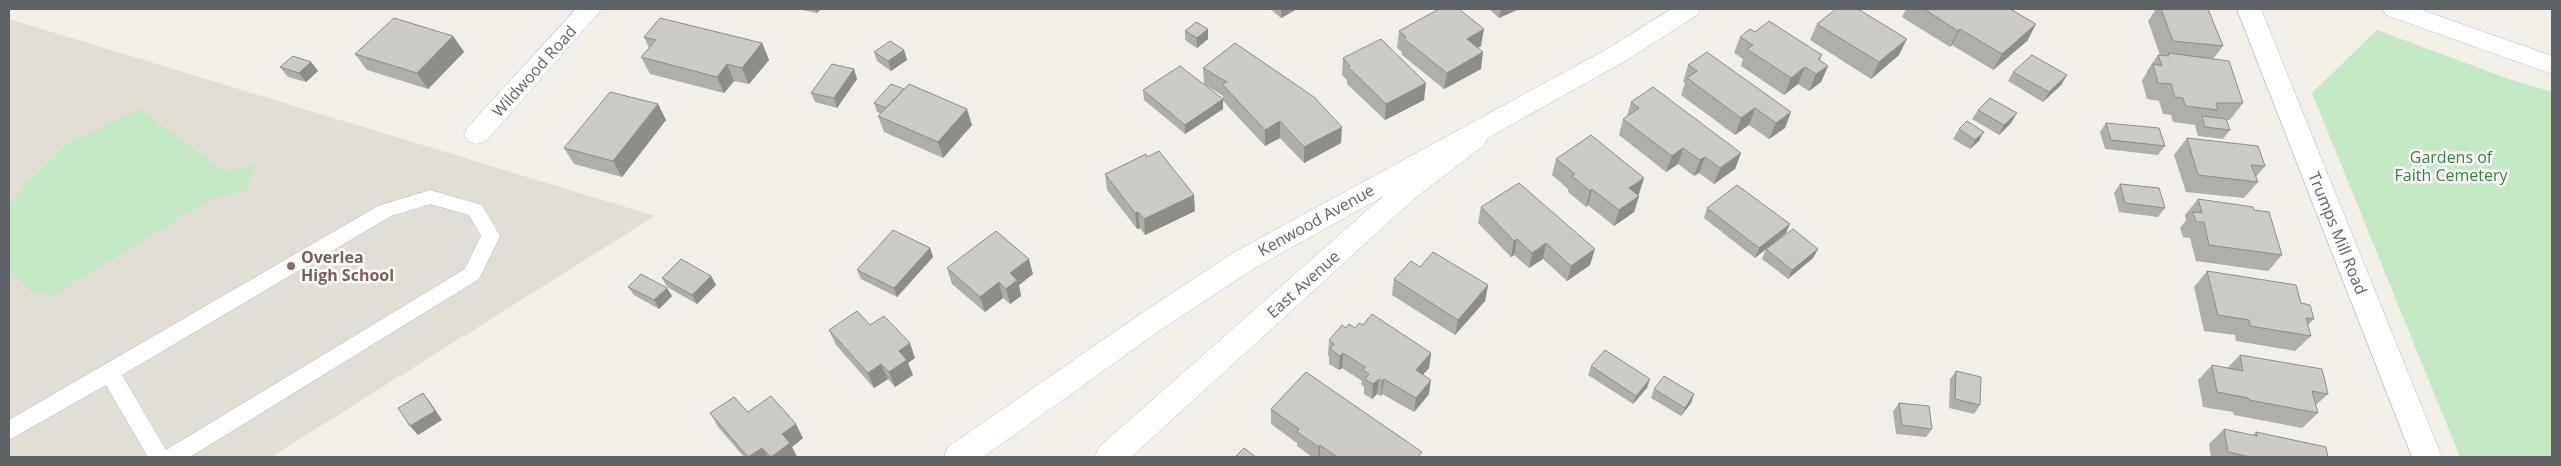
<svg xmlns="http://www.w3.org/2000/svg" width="2561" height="466" viewBox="0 0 2561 466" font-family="'Open Sans',sans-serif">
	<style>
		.education { fill: #e1ded5 }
		.green { fill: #c3eac2 }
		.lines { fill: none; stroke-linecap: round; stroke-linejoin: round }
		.service-casing { stroke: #b9bdc1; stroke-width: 1 }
		.minor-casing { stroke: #b9bdc1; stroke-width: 1 }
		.secondary-casing { stroke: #babec3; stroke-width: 1 }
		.service { fill: #fff; fill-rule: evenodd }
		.minor { fill: #fff; fill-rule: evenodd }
		.secondary { fill: #fff; fill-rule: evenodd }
		.wall { fill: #afaea9 }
		.shaded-wall { fill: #8f8d89 }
		.building { fill: #cccac4; stroke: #8f8d89 }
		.education-dot { fill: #8d6e63; stroke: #fff; stroke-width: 2 }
		.labels { text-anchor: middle; stroke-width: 5; stroke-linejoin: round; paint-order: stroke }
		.street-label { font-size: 16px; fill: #5e6368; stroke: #fff }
		.park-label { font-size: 16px; fill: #2f8630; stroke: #fff }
		.education-label { font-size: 16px; font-weight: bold; fill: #785e54; stroke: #fff; text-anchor: start }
	</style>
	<rect width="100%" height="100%" fill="#f1efe7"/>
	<path class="education" d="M9 19 655 216 271 457H9Z"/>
	<path class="green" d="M2377 30 2509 79 2552 92V457H2460L2312 93Z
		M140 109 225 172 256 164 247 190 212 198 52 296 30 291 9 271V208L20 189 66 144Z"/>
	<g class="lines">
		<defs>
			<path id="service" d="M430 190 482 205 500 236 479 279 190 457H148L106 385 9 440V420L378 206ZM430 204 469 215 481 236 465 269 166 450 122 375 391 216Z"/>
			<path id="minor" d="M576 9H602L486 141 477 144 468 141 464 134 468 127Z
				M2237 9H2261L2442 457H2412Z
				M1474 129 1483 132 1487 139 1483 146 1415 198 1131 457H1095L1099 447 1397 184 1465 132Z"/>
			<path id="secondary" d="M1671 9H1700L1697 15 1627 60 1253 269 1159 331 983 457H944L948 447 1139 315 1233 253 1609 48Z
				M2383 9H2419L2552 56V74L2386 15Z"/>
		</defs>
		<use href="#service" class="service-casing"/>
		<use href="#minor" class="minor-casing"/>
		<use href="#secondary" class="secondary-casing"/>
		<use href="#service" class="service"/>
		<use href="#minor" class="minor"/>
		<use href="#secondary" class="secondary"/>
	</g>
	<path class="wall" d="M797 9H821L817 13Z
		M1270 9H1297L1281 18Z
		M1489 9H1519L1499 18Z
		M1906 9H2010L2036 24 2027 41 1993 70 1952 45 1950 47 1902 17Z
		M2156 9H2208L2223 46 2213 59 2243 103 2230 120H2226L2230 130 2223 139 2198 136 2195 126 2196 125 2173 122 2171 115 2163 114 2159 101 2147 99 2142 81 2147 72V71L2158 55H2160L2148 21Z
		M1817 24 1899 55 1871 79 1810 40Z
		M1208 29V39L1197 48 1185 40V31Z
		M1399 31 1481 46 1478 48 1481 69 1444 89 1402 55V52L1397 48Z
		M1755 32 1822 55 1820 60 1828 66 1821 82 1809 91 1798 84 1784 95 1741 66 1743 59 1734 53 1740 37Z
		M453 36 464 52 428 89 367 70 355 54Z
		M644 37 762 43 769 60 749 84 734 81 724 93 650 74 641 57 649 48Z
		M904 50 907 60 891 71 877 61 874 52Z
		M1707 52 1785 128 1769 139 1749 125 1735 135 1681 95 1685 83 1683 82 1688 65Z
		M1343 58 1424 100 1385 120 1347 84V80L1342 75Z
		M311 62 318 71 306 82 288 77 280 67Z
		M1203 68 1341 143 1304 163 1280 138 1265 146 1223 101V96L1204 84Z
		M854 69 857 79 837 108 815 102 811 93Z
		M2013 72 2067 75 2061 85 2043 102 2008 81Z
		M1143 90 1223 99V109L1185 134 1144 100Z
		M1631 102 1741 153 1735 169 1714 184 1699 173 1694 176 1678 164 1666 172 1619 135 1623 119 1627 116Z
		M874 103 972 125 943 158 884 132 878 116 881 114 877 112Z
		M658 104 666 120 622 177 574 164 564 148Z
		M1978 110 2011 123 1999 135 1972 119Z
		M2106 123 2165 146 2158 155 2105 149 2100 132Z
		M1959 129 1979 141 1970 149 1953 139Z
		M2187 138 2265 166 2256 177 2258 182 2244 198 2186 192 2174 155Z
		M1147 157 1195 211 1145 235 1140 228 1137 229 1107 190 1105 174Z
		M1556 159 1639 194 1637 195 1639 196 1634 212 1614 226 1588 205 1586 207 1568 192V189L1552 175Z
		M2120 184 2165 208 2158 217 2119 212 2114 193Z
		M2198 199 2282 255 2268 271 2196 261 2190 238 2183 237 2180 228 2186 220 2185 215Z
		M1481 207 1590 265 1567 281 1543 259 1529 268 1514 255 1511 257 1478 223Z
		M1707 208 1786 233 1755 258 1704 218Z
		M930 248 933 257 897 297 861 279 857 270Z
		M1766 249H1818L1813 258 1788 279 1762 259Z
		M947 268 1033 274 1019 285 1021 296 1010 304 1003 298 985 312 952 284Z
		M2207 271 2301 303 2314 319 2308 325 2311 336 2295 351 2236 341 2235 335 2204 331 2194 287Z
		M711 276 716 285 697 304 667 287 662 278Z
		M1394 279 1488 285 1485 301 1455 335 1392 295Z
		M628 287 672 296 659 309 634 295Z
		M870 325 915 358 908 363 913 375 895 387 888 379 874 388 836 345 829 330Z
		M1346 328H1355L1431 353 1429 368 1423 374 1429 394 1414 412 1382 394 1381 396 1377 394 1372 399 1364 394V387L1361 384 1362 381 1342 368 1339 370 1329 364V356L1328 355 1329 340Z
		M2240 355 2328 394 2316 405 2318 413 2302 428 2234 415 2233 412 2203 407 2198 380 2212 365 2227 368Z
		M1591 366 1647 388 1633 404 1588 375Z
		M1956 371 1980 405 1974 414 1949 408 1950 379Z
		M1654 389 1694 394 1691 403 1681 416 1651 398Z
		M1899 403 1932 429 1926 437 1896 434 1893 411Z
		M1271 409 1422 457H1312L1297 446V443L1271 424Z
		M748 412 803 438 792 447 797 457H744L719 428 710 413Z
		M2224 429 2253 435 2256 432 2328 457H2211L2209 444Z"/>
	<path class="shaded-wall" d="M815 9H821L817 13Z
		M1281 9H1297L1281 18Z
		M1501 9H1519L1499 18Z
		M2036 24 2027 41 1993 70 2002 54Z
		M1208 29V39L1197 48V38Z
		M1484 29 1481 46 1464 55 1467 39Z
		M1960 29 1952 45 1950 47 1958 31Z
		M453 36 464 52 428 89 417 73Z
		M1907 39 1899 55 1871 79 1879 62Z
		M762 43 769 60 749 84 742 68Z
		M904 50 907 60 891 71 888 61Z
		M1483 52 1481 69 1444 89 1447 73Z
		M311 62 318 71 306 82 299 73Z
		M727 64 734 81 724 93 717 77Z
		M1828 66 1821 82 1809 91 1816 74Z
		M1805 67 1798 84 1784 95 1791 78Z
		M854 69 857 79 837 108 834 98Z
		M2067 75 2061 85 2043 102 2049 92Z
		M1426 83 1424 100 1385 120 1386 104Z
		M1223 99V109L1185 134V125Z
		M658 104 666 120 622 177 613 161Z
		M1755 108 1749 125 1735 135 1741 118Z
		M967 109 972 125 943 158 938 142Z
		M1791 112 1785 128 1769 139 1776 123Z
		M2017 113 2011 123 1999 135 2004 125Z
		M1280 121V138L1265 146V130Z
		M1342 127 1341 143 1304 163V147Z
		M1984 132 1979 141 1970 149 1975 140Z
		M1683 148 1678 164 1666 172 1672 156Z
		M1741 153 1735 169 1714 184 1720 168Z
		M1705 157 1699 173 1694 176 1700 160Z
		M1644 178 1639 194 1624 204 1629 188Z
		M1592 189 1588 205 1586 207 1590 191Z
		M1194 195 1195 211 1145 235 1144 219Z
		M1639 196 1634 212 1614 226 1619 210Z
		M1138 212 1140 228 1137 229 1135 213Z
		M1790 224 1786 233 1755 258 1759 248Z
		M1517 239 1514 255 1511 257 1514 241Z
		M1546 243 1543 259 1529 268 1532 253Z
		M930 248 933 257 897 297 894 288Z
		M1595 249 1590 265 1567 281 1571 266Z
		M1818 249 1813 258 1788 279 1792 270Z
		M1029 259 1033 274 1019 285 1021 296 1010 304 1006 289 1010 273Z
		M711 276 716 285 697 304 692 295Z
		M999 282 1003 298 985 312 980 297Z
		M1488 285 1485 301 1455 335 1458 320Z
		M667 288 672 296 659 309 654 300Z
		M910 343 915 358 908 363 913 375 895 387 889 372 899 351Z
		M1343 353 1342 368 1339 370 1340 356Z
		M1431 353 1429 368 1414 385 1416 370Z
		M881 364 888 379 874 388 868 373Z
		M1379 379 1377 394 1372 399 1373 384Z
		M1384 379 1382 394 1381 396 1382 381Z
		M1650 379 1647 388 1633 404 1636 396Z
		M1431 380 1429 394 1414 412 1416 398Z
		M423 393 430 402 442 420 418 435 410 426Z
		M1694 394 1691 403 1681 416 1685 408Z
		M796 424 803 438 792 447 797 457H771L782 434Z
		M1320 445V457H1318L1319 447Z
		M762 448 768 457H749Z"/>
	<path class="building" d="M1439 9H1459L1484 29 1467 39 1483 52 1447 73 1404 39 1406 37 1399 31Z
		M1836 9H1858L1907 39 1879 62 1817 24Z
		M1924 9H2010L2036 24 2002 54 1960 29 1958 31Z
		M2161 9H2208L2223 46 2173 41Z
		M394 18 453 36 417 73 355 54Z
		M660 18 762 43 742 68 727 64 717 77 641 57 656 40 644 37Z
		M1769 21 1822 55 1818 59 1828 66 1816 74 1805 67 1791 78 1747 49 1753 45 1740 37 1750 29 1755 32Z
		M1196 22 1208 29 1197 38 1185 31Z
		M1381 39 1426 83 1386 104 1348 67 1350 66 1343 58Z
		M890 41 904 50 888 61 874 52Z
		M1235 43 1314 97 1342 127 1304 147 1280 121 1265 130 1222 84 1227 82 1203 68Z
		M1707 52 1791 112 1776 123 1755 108 1741 118 1687 78 1697 71 1688 65Z
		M2168 53 2229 61 2243 103H2216L2218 110 2185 106 2183 98 2175 97 2171 84 2158 83 2153 64 2162 66 2158 55 2169 56Z
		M2032 55 2067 75 2049 92 2013 72Z
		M293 56 311 62 299 73 280 67Z
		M832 64 854 69 834 98 811 93Z
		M1180 66 1223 99 1185 125 1143 90Z
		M891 84 904 89 886 108 874 103Z
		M909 84 967 109 938 142 878 116Z
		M1653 87 1741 153 1720 168 1705 157 1700 160 1683 148 1672 156 1623 119 1639 108 1631 102Z
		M610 92 658 104 613 161 564 148Z
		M1990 98 2017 113 2004 125 1978 110Z
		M2202 116 2226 119 2230 130 2205 127Z
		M1967 121 1984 132 1975 140 1959 129Z
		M2106 123 2159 128 2165 146 2111 140Z
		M1591 135 1644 178 1629 188 1639 196 1619 210 1592 189 1590 191 1572 176 1575 174 1556 159Z
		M2187 138 2258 146 2265 166 2251 165 2258 182 2198 175Z
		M1159 151 1194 195 1144 219 1138 212 1135 213 1105 174 1146 154 1147 157Z
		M1519 183 1595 249 1571 266 1546 243 1532 253 1517 239 1514 241 1481 207Z
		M2120 184 2159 188 2165 208 2125 203Z
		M1737 185 1790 224 1759 248 1707 208Z
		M2198 199 2253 207 2254 210 2269 212 2282 255 2209 245 2204 222H2196L2193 212 2202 213Z
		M1793 229 1818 249 1792 270 1766 249Z
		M893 230 930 248 894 288 857 270Z
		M996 231 1029 259 1010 273 1017 280 1006 289 999 282 980 297 947 268Z
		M1433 252 1488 285 1458 320 1394 279 1411 261 1420 267Z
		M681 259 711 276 692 295 662 278Z
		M2207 271 2296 285 2301 303 2310 305 2314 319 2306 318 2311 336 2250 326 2249 320 2218 315Z
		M641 274 667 288 654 300 628 287Z
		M857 311 870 325 884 316 910 343 899 351 907 360 889 372 881 364 868 373 829 330Z
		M1372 314 1431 353 1416 370 1431 380 1416 398 1384 379 1382 381 1379 379 1373 384 1365 379 1369 374 1363 370 1365 367 1343 353 1340 356 1330 349 1334 344 1329 340 1342 325 1346 328 1349 324 1355 328 1359 323 1363 325Z
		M1605 350 1650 379 1636 396 1591 366Z
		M2240 355 2322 369 2328 394 2312 391 2318 413 2249 400 2248 398 2217 392 2212 365 2243 371Z
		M1956 371 1981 377 1980 405 1955 399Z
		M1306 372 1422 452 1418 457H1337L1320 445 1319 447 1297 432 1299 429 1271 409Z
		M1664 376 1694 394 1685 408 1654 389Z
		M423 393 435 411 410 426 398 408Z
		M771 396 796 424 782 434 790 443 771 457 762 448 748 457 710 413 734 397 748 412Z
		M1899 403 1929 406 1932 429 1902 425Z
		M2224 429 2257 436 2256 432 2326 447 2328 457H2250L2228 452Z
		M1244 448 1256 457H1235Z"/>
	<circle class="education-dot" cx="291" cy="266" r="5"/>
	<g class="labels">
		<g class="street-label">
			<text transform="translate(534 71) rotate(-48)" y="6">Wildwood Road</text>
			<text transform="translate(1316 220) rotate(-29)" y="6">Kenwood Avenue</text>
			<text transform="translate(2338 233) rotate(68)" y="6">Trumps Mill Road</text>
			<text transform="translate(1303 284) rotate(-42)" y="6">East Avenue</text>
		</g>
		<g class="park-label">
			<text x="2451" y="163">Gardens of<tspan x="2451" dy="18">Faith Cemetery</tspan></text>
		</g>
		<g class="education-label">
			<text x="301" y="263">Overlea<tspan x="301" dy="18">High School</tspan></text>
		</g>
	</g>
	<rect width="2561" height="466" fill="none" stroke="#5e6368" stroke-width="20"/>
</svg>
